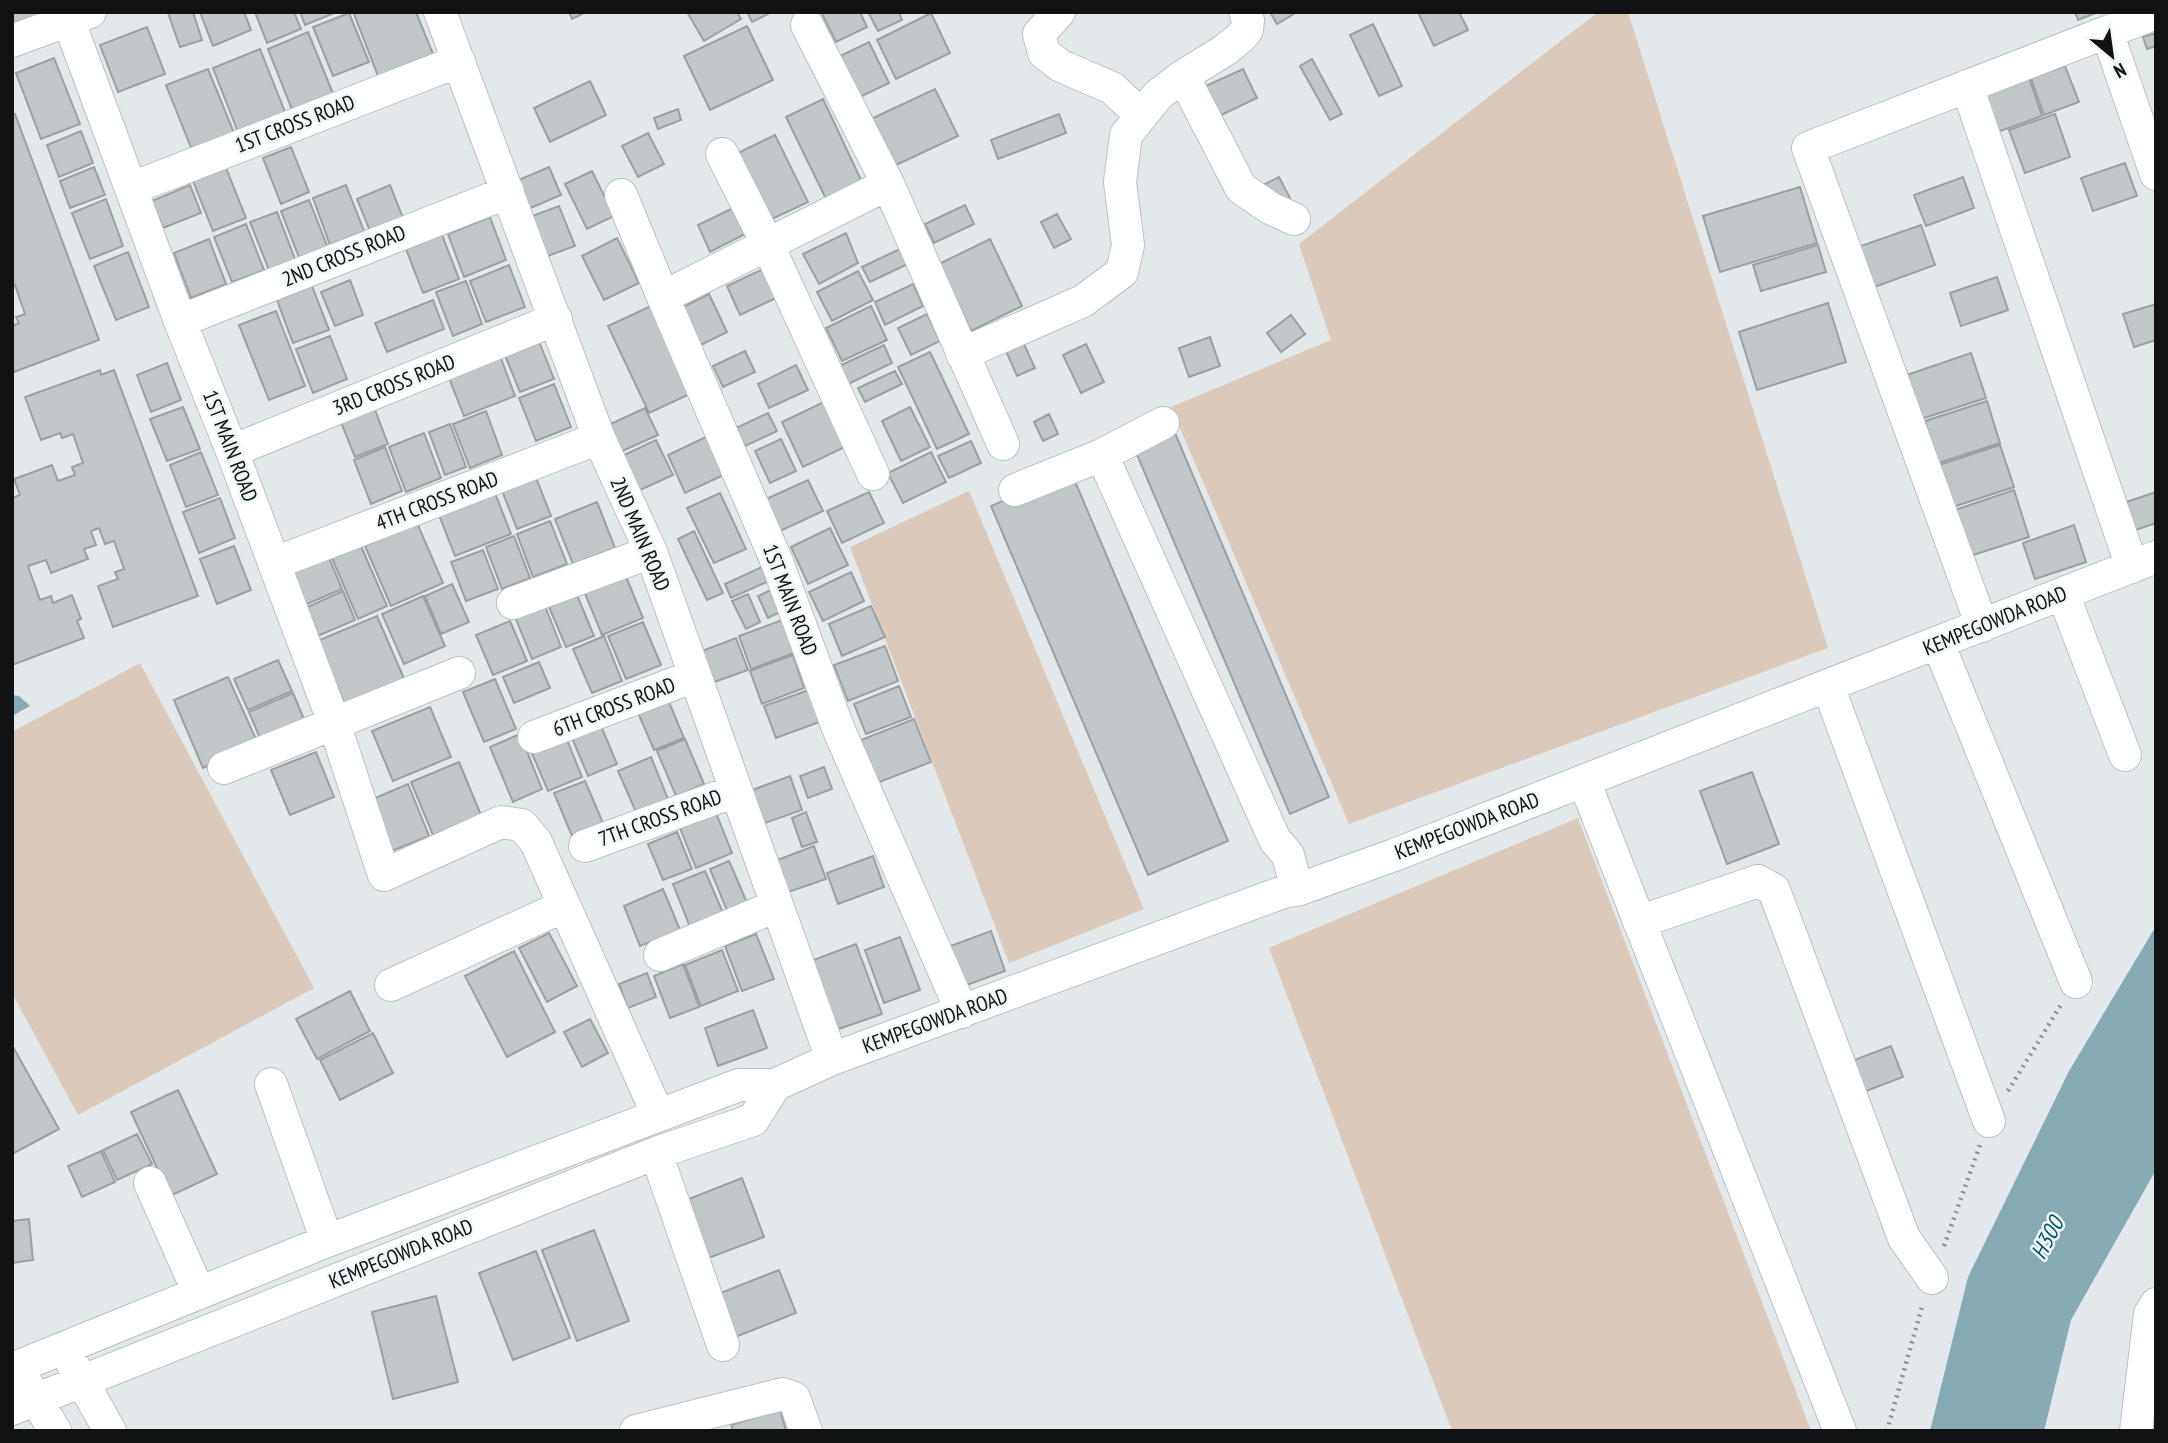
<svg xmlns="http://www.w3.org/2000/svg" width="2168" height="1443" viewBox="0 0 2168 1443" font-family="'PT Sans Narrow',sans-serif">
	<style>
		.green { fill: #dbc9b9 }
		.water { fill: #86abb4 }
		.building { fill: #c1c7c9; stroke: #9ba1a2; stroke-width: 2 }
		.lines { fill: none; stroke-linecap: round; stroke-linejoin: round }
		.minor-casing { stroke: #bbc1c2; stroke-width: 34 }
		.path { stroke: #8c9092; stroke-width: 4.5; stroke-dasharray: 2 5; stroke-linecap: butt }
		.minor { stroke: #fff; stroke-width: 32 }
		.labels { text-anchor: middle; stroke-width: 5; stroke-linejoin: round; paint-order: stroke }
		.street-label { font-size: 21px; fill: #101213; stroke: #f0f7f8 }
		.water-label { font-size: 23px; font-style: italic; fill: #005562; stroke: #f0f7f8 }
	</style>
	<rect width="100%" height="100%" fill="#e3e9eb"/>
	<path class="green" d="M1598 12H1628L1828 648 1349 824 1171 407 1331 340 1299 244Z
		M969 491 1144 909 1009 963 850 547Z
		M140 663 314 988 78 1115 12 993V732Z
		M1578 818 1811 1431H1452L1269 948Z"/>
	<path class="water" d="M12 695 19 696 30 706 12 716Z
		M2156 926V1170L2071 1320 2044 1431H1930L1968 1277 2069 1071Z"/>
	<path class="building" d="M12 12H54L12 28Z
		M172 12H193L202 40 180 47 168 13Z
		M200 12H244L251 30 213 46Z
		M255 12H294L301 29 267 43Z
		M300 12H337L305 25Z
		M358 12H416L433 54 378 76 354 14Z
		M569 12H586L572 19Z
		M687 12H737L741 19 704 41Z
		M747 12H770V13L752 22Z
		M821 12H860L867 27 836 42Z
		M868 12H899L902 20 878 31Z
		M1270 12H1297L1277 24Z
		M1418 12H1459L1468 30 1434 46Z
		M2075 12H2098L2078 20Z
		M349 13 369 62 333 76 313 27Z
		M931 13 950 53 896 79 877 40Z
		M1373 24 1402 86 1379 96 1350 35Z
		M747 26 773 80 710 110 684 56Z
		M147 27 165 74 118 92 100 45Z
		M308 32 334 96 293 112 268 49Z
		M2156 33V46L2147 49 2143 37Z
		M869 42 889 83 856 99 836 58Z
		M260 49 285 112 238 132 213 68Z
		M54 58 80 124 41 139 16 73Z
		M1312 59 1342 114 1330 120 1300 66Z
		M2065 66 2079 102 2044 115 2031 78Z
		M208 69 234 133 192 150 166 85Z
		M1243 69 1257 98 1213 119 1199 89Z
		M2029 78 2042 116 1989 135 1975 97Z
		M590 81 606 115 550 142 534 108Z
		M935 89 958 136 894 166 871 119Z
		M823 99 862 182 826 199 786 117Z
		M678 109 681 120 658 129 654 118Z
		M15 114 99 340 14 372 12 368V326L19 323 16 317 25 314 15 285 12 286V115Z
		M1059 114 1066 133 998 159 991 140Z
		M2055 114 2070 157 2025 173 2009 130Z
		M81 131 93 163 59 177 47 145Z
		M648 133 664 164 638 177 622 146Z
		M775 135 808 202 770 220 738 153Z
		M291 147 309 192 281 204 263 158Z
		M2125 163 2137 196 2093 211 2081 178Z
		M94 167 105 195 70 208 60 181Z
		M549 167 561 195 526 210 514 182Z
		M226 168 246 218 213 231 193 181Z
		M592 171 614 216 587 229 565 184Z
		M1279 177 1290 198 1277 205 1265 184Z
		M1963 177 1974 208 1926 226 1914 195Z
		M190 185 201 213 163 228 152 201Z
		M346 185 364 231 330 245 313 198Z
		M390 185 403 218 370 231 357 199Z
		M1800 187 1817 243 1720 272 1703 216Z
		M106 199 123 246 90 259 72 213Z
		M309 200 328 248 300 260 281 211Z
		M965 205 974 224 934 243 925 224Z
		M559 206 575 246 542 258 527 218Z
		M733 208 745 234 710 252 698 225Z
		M277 212 295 259 269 270 250 222Z
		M1057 214 1071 239 1054 248 1041 222Z
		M490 217 506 260 464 277 448 234Z
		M246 224 264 270 232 282 214 237Z
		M1921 225 1935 265 1869 289 1855 248Z
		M846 233 858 263 819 284 803 254Z
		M442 235 459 279 423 293 406 249Z
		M617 238 639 283 604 300 582 256Z
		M209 239 226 284 191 298 174 253Z
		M990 239 1022 306 971 331 939 264Z
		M1818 245 1826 272 1761 291 1753 265Z
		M904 247 912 262 870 282 862 267Z
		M128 252 149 307 116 320 94 266Z
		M509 265 525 307 486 322 470 281Z
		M763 269 776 298 740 315 727 286Z
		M858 271 873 300 832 321 817 292Z
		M1997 277 2008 310 1961 326 1950 293Z
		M350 280 363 315 335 326 321 292Z
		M466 281 482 324 453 336 436 292Z
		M913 284 923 306 885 325 875 302Z
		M312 286 329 330 293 343 277 300Z
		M709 294 727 332 701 345 683 307Z
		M433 300 444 329 387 352 375 323Z
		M1828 303 1846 362 1757 390 1739 332Z
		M2156 304V340L2134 347 2123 314Z
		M651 306 692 393 649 413 608 326Z
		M871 306 887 340 842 361 826 328Z
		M276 311 305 386 269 400 239 325Z
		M927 314 940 341 911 355 898 328Z
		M1291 315 1305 334 1281 352 1267 333Z
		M330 336 347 379 313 393 296 349Z
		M1210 337 1220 366 1189 377 1179 348Z
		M538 339 554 379 520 392 504 353Z
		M1023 342 1035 368 1017 376 1006 351Z
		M1086 344 1104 382 1081 393 1063 355Z
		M884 345 892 363 842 387 833 369Z
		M745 351 755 372 723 387 713 366Z
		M930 352 969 434 937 449 898 367Z
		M499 353 515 396 464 416 447 373Z
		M1971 353 1986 398 1918 420 1904 376Z
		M167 363 181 400 151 412 137 375Z
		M796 365 808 390 769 408 758 384Z
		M100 370 101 375 114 370 198 596 113 627 98 586 118 579 115 572 124 569 114 541 105 544 99 528 91 531 96 545 84 549 88 559 51 573 46 560 28 566 40 600 51 596 53 603 72 595 81 619 77 621 84 638 12 665V498L20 495 14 479 52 465 58 481 75 475 72 467 83 463 73 434 62 438 60 433 41 440 25 397Z
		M895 371 902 384 865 402 858 388Z
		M554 384 571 427 536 441 519 398Z
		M828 400 849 445 803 467 782 422Z
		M1987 401 2000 443 1938 463 1925 421Z
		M372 402 388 444 355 457 338 415Z
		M183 407 200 449 167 461 150 419Z
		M910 407 930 447 901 461 882 421Z
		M645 408 658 435 618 453 606 426Z
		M486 411 502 455 470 468 453 424Z
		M768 413 777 431 745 446 736 428Z
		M1049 414 1058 434 1043 441 1034 422Z
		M450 424 466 467 445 475 429 432Z
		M1172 426 1329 797 1290 814 1132 443Z
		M424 433 441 478 406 492 389 447Z
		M710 435 728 473 685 493 668 455Z
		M781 439 796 471 770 483 755 451Z
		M656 440 673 475 638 491 622 456Z
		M971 441 981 463 949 478 938 456Z
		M2000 445 2014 487 1950 508 1936 466Z
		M385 447 402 491 371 504 354 460Z
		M201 452 218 495 186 507 170 465Z
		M931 452 946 482 903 503 888 473Z
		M1071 472 1228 841 1148 875 991 506Z
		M535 475 551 516 517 529 501 488Z
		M808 480 823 511 778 532 764 500Z
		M2014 490 2029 537 1970 556 1955 510Z
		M869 492 884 523 842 543 827 511Z
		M2156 492V523L2127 533 2118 505Z
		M495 493 511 534 455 556 439 515Z
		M720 493 746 549 714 563 687 508Z
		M220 498 235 538 199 553 183 512Z
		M597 502 615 548 573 564 555 519Z
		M550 521 567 564 533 577 517 534Z
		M417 523 443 583 391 606 365 546Z
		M2074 525 2086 562 2035 579 2023 543Z
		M830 528 848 565 808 584 791 547Z
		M694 531 723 593 707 600 678 539Z
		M514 536 530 578 502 589 486 547Z
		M234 546 251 590 217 604 200 559Z
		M361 546 387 606 358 619 332 558Z
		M483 550 498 589 466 601 451 562Z
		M329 558 342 589 300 607 286 576Z
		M764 566 771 580 731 598 725 584Z
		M851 572 864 601 823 621 809 592Z
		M625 574 643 618 602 635 584 591Z
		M452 584 469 622 441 634 425 596Z
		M778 587 788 608 768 618 758 596Z
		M343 591 355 620 313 638 301 610Z
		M748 594 760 622 746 629 732 601Z
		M577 595 594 636 566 647 549 607Z
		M423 596 445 646 404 664 382 614Z
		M545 606 561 647 532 659 516 619Z
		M871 606 885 637 842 656 829 624Z
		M377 616 405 681 346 707 317 641Z
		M785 619 797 652 751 669 739 636Z
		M510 621 527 661 493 675 476 635Z
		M643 622 661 665 626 679 608 636Z
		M604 636 622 681 592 693 573 649Z
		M736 638 748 670 706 685 694 654Z
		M885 646 898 681 848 701 834 665Z
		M793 655 804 688 762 704 750 671Z
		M278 660 292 691 248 710 234 679Z
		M539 662 550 688 514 703 503 677Z
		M228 677 258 744 203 768 174 700Z
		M495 679 516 729 484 742 463 692Z
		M899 686 911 717 866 734 854 704Z
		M814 688 825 720 776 738 764 706Z
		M293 693 306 724 262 743 249 712Z
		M666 695 684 738 654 750 636 708Z
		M430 707 451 757 393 781 372 731Z
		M914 719 931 762 877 783 861 740Z
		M601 726 617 764 588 776 572 738Z
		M520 734 542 789 513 802 490 747Z
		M565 735 582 777 548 791 530 749Z
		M685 739 704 784 676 796 657 751Z
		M316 752 334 797 290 815 271 770Z
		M651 757 668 799 636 812 618 771Z
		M459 762 481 815 433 835 411 782Z
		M824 767 832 789 808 798 800 776Z
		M1752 772 1779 844 1727 864 1700 791Z
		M790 776 802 810 759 825 747 792Z
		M585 781 603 823 572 836 554 793Z
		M408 784 429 836 389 852 368 801Z
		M806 812 817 842 802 847 792 818Z
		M716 813 732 853 696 868 680 828Z
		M677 832 692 869 663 880 648 844Z
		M814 846 826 879 780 895 769 863Z
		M873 856 884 887 838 904 827 873Z
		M729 861 748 905 728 913 710 869Z
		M705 871 723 913 690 927 673 884Z
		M663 889 680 930 640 946 624 906Z
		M991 931 1005 971 959 988 945 948Z
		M549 933 577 986 547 1002 519 948Z
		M756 934 774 979 742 991 725 946Z
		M900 937 920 990 884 1003 865 950Z
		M856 944 882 1014 833 1031 808 962Z
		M722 950 738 991 701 1006 685 965Z
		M514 951 555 1032 507 1057 465 976Z
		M683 964 699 1007 670 1018 654 976Z
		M647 973 656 997 628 1008 619 984Z
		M350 991 370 1031 317 1059 296 1019Z
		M753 1010 767 1048 718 1066 705 1028Z
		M590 1019 608 1053 582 1067 564 1032Z
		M373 1033 393 1073 340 1100 320 1060Z
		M12 1045 59 1129 12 1154Z
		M1891 1046 1903 1077 1861 1093 1849 1062Z
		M178 1090 217 1174 170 1196 131 1112Z
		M137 1134 152 1164 117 1180 103 1150Z
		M101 1151 115 1182 82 1197 68 1166Z
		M742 1178 764 1237 698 1262 676 1204Z
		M29 1219 33 1260 12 1263V1221Z
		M594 1230 629 1321 577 1341 542 1250Z
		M536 1251 570 1338 513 1360 479 1273Z
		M779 1270 796 1313 730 1339 713 1296Z
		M436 1296 458 1382 393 1399 372 1312Z
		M780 1410 786 1431H733L731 1425Z"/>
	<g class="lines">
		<defs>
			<path id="minor" d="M440 12 599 438 651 552 832 1059
				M1059 12 1039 34 1044 53 1061 66 1112 88 1141 115
				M68 19 180 321 232 451 334 723 384 875 501 822 522 825 536 842 658 1115
				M807 25 888 184
				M2107 32 2156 174
				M12 41 90 12
				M1183 76 1241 188 1270 208 1294 219
				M1967 86 2132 567
				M722 154 767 243 873 474
				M132 188 459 61
				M621 195 663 297
				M180 321 508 192
				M962 354 1083 301 1122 272 1128 245 1120 182 1126 135 1158 95 1183 76 1225 50 1241 37 1247 30 1248 20 1245 12
				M1163 423 1102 455 1275 840 1288 855 1297 890
				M232 451 556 319
				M1015 490 1102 455
				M275 563 599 438
				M2063 594 2125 755
				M513 603 651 552
				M1982 626 1808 148 2156 13
				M1938 643 2076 982
				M1828 686 1989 1121
				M534 737 694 676
				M224 768 459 673
				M1584 781 1840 1431
				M585 846 735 791
				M1639 922 1758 881 1774 890 1904 1238 1932 1278
				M660 955 776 906
				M391 985 564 906
				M962 1012 838 728 777 562 663 297 888 184 1003 444
				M271 1084 327 1241
				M656 1153 723 1345
				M150 1183 199 1293
				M73 1365 110 1431
				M12 1369 327 1241 739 1085H775L832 1059 1286 891 1297 890 1394 855 2156 557
				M25 1381 55 1431
				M12 1409 656 1153 753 1120 775 1085
				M636 1431 783 1394 794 1398 806 1431
				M2136 1431 2150 1314 2156 1304"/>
		</defs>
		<use href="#minor" class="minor-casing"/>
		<path class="path" d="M2008 1091 2062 1003
			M1944 1246 1980 1145
			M1887 1431 1923 1303"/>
		<use href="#minor" class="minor"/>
	</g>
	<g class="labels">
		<g class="street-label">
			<text transform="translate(295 124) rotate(-21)" y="7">1ST CROSS ROAD</text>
			<text transform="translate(344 256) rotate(-22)" y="7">2ND CROSS ROAD</text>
			<text transform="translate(394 385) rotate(-22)" y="7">3RD CROSS ROAD</text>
			<text transform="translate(230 446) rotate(69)" y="7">1ST MAIN ROAD</text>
			<text transform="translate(437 501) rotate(-21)" y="7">4TH CROSS ROAD</text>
			<text transform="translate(640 534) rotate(67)" y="7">2ND MAIN ROAD</text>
			<text transform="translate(790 600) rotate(69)" y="7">1ST MAIN ROAD</text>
			<text transform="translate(1995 621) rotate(-22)" y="7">KEMPEGOWDA ROAD</text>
			<text transform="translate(614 707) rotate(-21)" y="7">6TH CROSS ROAD</text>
			<text transform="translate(660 818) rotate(-20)" y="7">7TH CROSS ROAD</text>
			<text transform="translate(1467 826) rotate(-21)" y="7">KEMPEGOWDA ROAD</text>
			<text transform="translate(935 1021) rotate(-20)" y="7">KEMPEGOWDA ROAD</text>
			<text transform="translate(401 1254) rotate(-22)" y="7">KEMPEGOWDA ROAD</text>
		</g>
		<g class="water-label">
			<text transform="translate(2047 1238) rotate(-62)" y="8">H300</text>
		</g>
	</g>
	<rect width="2168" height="1443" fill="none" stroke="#101213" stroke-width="28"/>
	<g transform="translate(2112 56) rotate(151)" stroke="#f0f7f8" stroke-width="5" paint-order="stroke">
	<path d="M0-5L12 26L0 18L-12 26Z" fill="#101213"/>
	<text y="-10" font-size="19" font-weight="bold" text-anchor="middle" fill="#101213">N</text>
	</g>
</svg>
